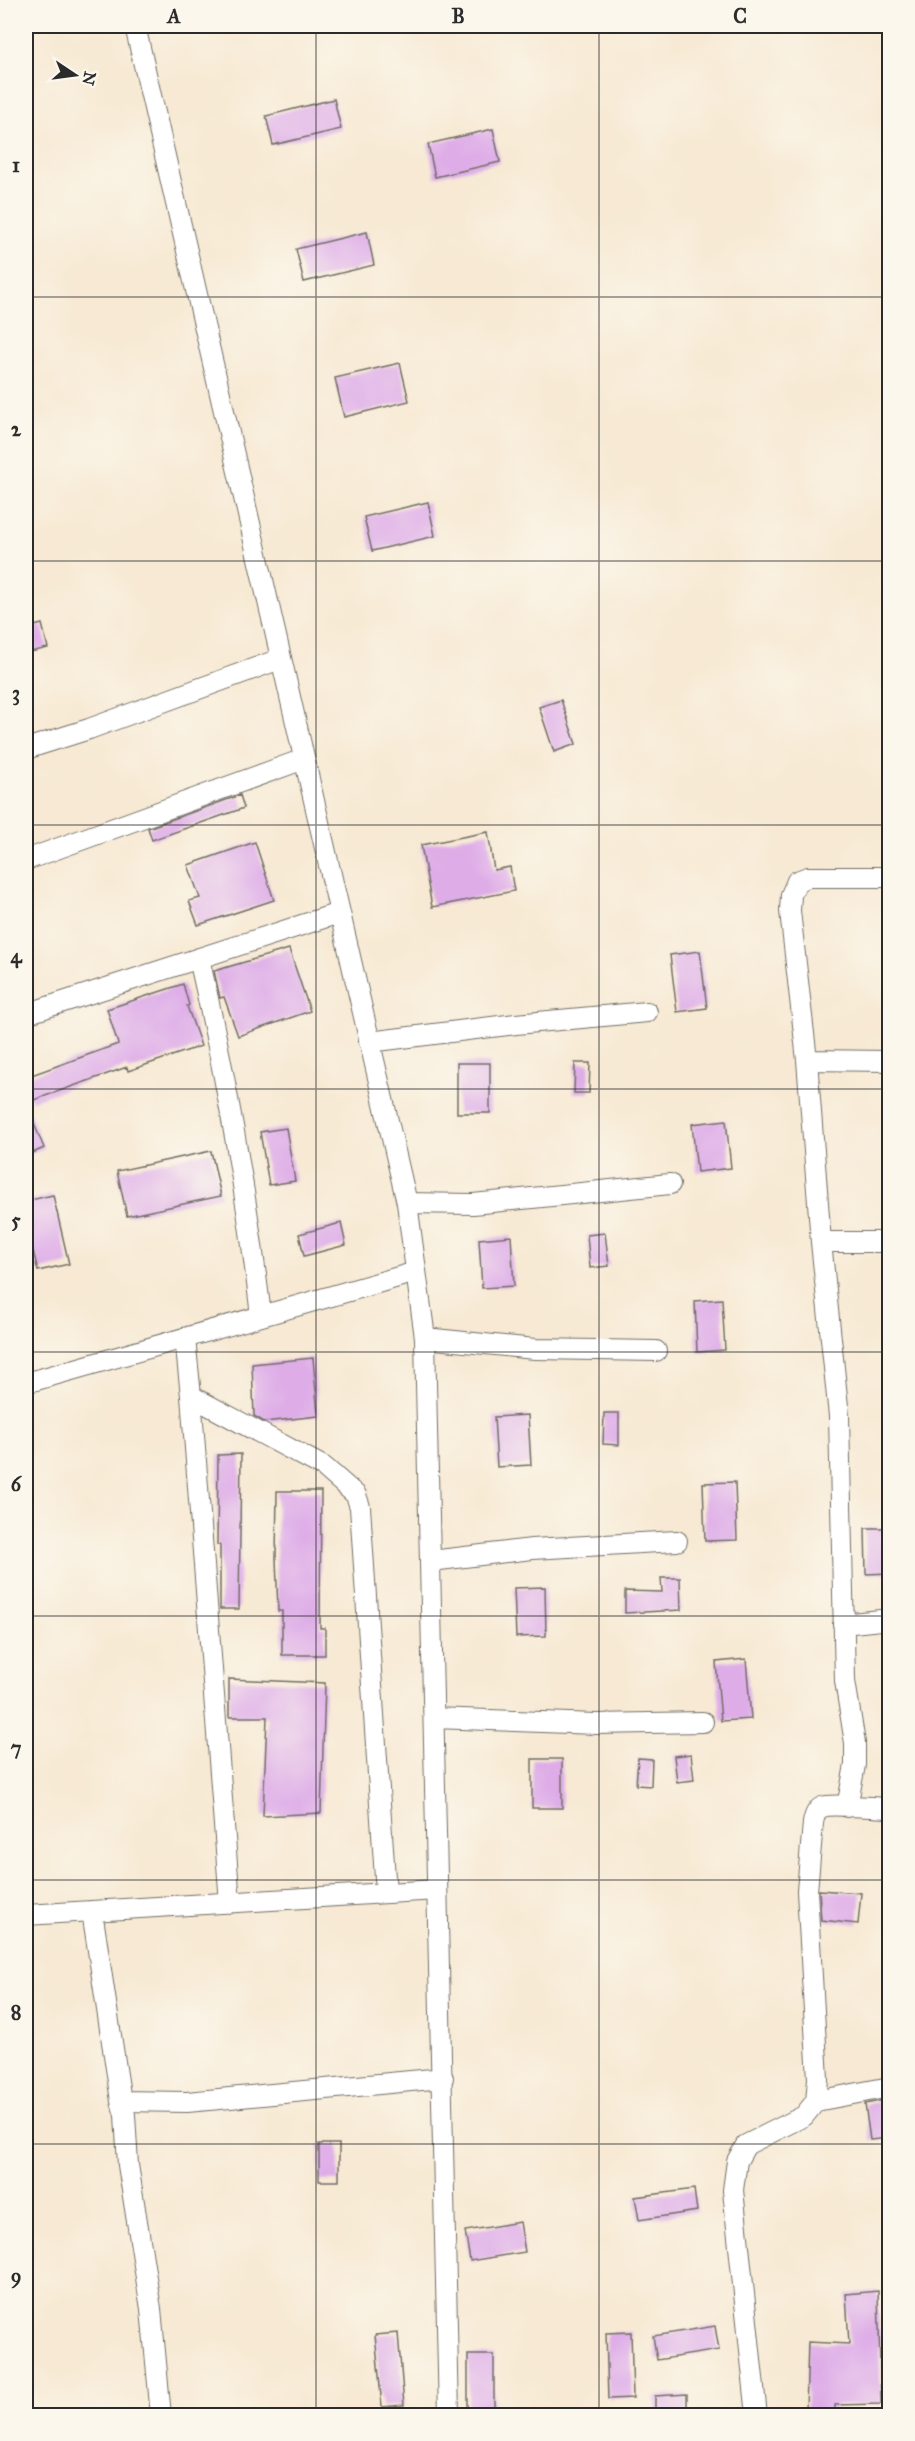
<svg xmlns="http://www.w3.org/2000/svg" width="915" height="2441" viewBox="0 0 915 2441" font-family="'IM FELL Great Primer',serif">
	<style>
		.building { fill: #deade8 }
		.lines { fill: none; stroke-linecap: round; stroke-linejoin: round }
		.street-casing { stroke: #726e66; stroke-width: 22 }
		.street { stroke: #fff; stroke-width: 20 }
		.grid { fill: none; stroke: #2b2b2b; stroke-width: 1.5; stroke-opacity: 0.55 }
		.neatline { fill: none; stroke: #2b2b2b; stroke-width: 2 }
		.grid-label { font-size: 20px; text-anchor: middle; font-weight: bold; fill: #2b2b2b }
	</style>
	<rect width="100%" height="100%" fill="#fbf7ec"/>
	<filter id="ink" filterUnits="userSpaceOnUse"><feTurbulence type="fractalNoise" baseFrequency=".0167" numOctaves="2"/><feDisplacementMap in="SourceGraphic" scale="12" xChannelSelector="R" yChannelSelector="G"/><feConvolveMatrix kernelMatrix="1 2 1 2 8 2 1 2 1" color-interpolation-filters="sRGB"/></filter>
	<filter id="wash" filterUnits="userSpaceOnUse"><feTurbulence type="fractalNoise" baseFrequency=".008" numOctaves="4" result="noise"/><feDisplacementMap in="SourceGraphic" scale="24" xChannelSelector="R" yChannelSelector="G"/><feGaussianBlur stdDeviation="1.35" result="paint"/><feColorMatrix in="noise" values="0 0 0 0 0 0 0 0 0 0 0 0 0 0 0 0 0 1.4 0 .05"/><feComposite in="paint" operator="in"/></filter>
	<g filter="url(#wash)">
		<rect width="100%" height="100%" fill="#f7e9d3"/>
		<g id="blocks">
			<path class="building" d="M334 99 341 129 273 145 266 116Z
				M493 129 500 162 435 177 428 144Z
				M367 232 374 265 304 282 296 249Z
				M400 363 409 401 344 417 335 378Z
				M428 502 435 536 372 551 364 517Z
				M42 624 48 648 26 653V628Z
				M561 700 576 744 554 752 539 707Z
				M240 795 244 808 152 840 148 828Z
				M488 832 494 870 510 867 514 891 432 907 421 845Z
				M255 842 274 900 198 925 189 901 200 898 188 865Z
				M289 949 310 1011 238 1036 224 997 220 998 214 971Z
				M700 951 707 1008 677 1012 670 955Z
				M183 984 189 1005 187 1006 201 1046 128 1071 127 1067 31 1101 26 1085V1077L118 1044 107 1009Z
				M457 1063H490V1113H457Z
				M575 1063H590L589 1093H574Z
				M26 1104 44 1148 26 1156Z
				M726 1120 731 1168 697 1172 692 1124Z
				M286 1128 295 1181 269 1185 260 1132Z
				M211 1151 221 1196 127 1216 117 1171Z
				M53 1195 69 1264 38 1271 28 1230H26V1201Z
				M341 1223 346 1245 304 1256 299 1234Z
				M605 1233 609 1266 590 1268 587 1235Z
				M511 1236 514 1286 482 1288 479 1239Z
				M722 1299 725 1350 697 1352 695 1301Z
				M313 1358 318 1416 264 1422 254 1416 252 1364Z
				M604 1413H619V1445L603 1444Z
				M528 1415 531 1465 497 1467 494 1417Z
				M241 1454 239 1609H220V1545H217L218 1455Z
				M735 1482 737 1540 705 1541 703 1483Z
				M277 1491H321L320 1628H325V1655H282V1611H278L276 1559Z
				M865 1528H890V1573L866 1574Z
				M661 1578H680L681 1610 625 1613V1591L662 1592Z
				M545 1587 546 1636 516 1637 514 1588Z
				M746 1659 751 1719 721 1721 716 1662Z
				M229 1679 325 1683 321 1813 263 1816 267 1717H229Z
				M691 1754 694 1780 677 1782 674 1756Z
				M638 1758 652 1759 651 1786 636 1785Z
				M532 1759H562V1808H532Z
				M819 1890 861 1893 858 1924 821 1920Z
				M890 2099V2138L870 2140 865 2104Z
				M319 2144H339V2181H319Z
				M694 2189 697 2211 639 2220 635 2197Z
				M520 2222 525 2252 470 2261 465 2231Z
				M878 2291 881 2404 835 2405V2412H806L808 2342 849 2344 846 2294Z
				M715 2326 719 2350 657 2360 653 2336Z
				M631 2332 633 2398 608 2399 606 2333Z
				M398 2333 404 2405 382 2407 375 2335Z
				M468 2355H494V2415H468Z
				M687 2394V2415H655V2396Z"/>
		</g>
	</g>
	<g filter="url(#ink)">
		<use href="#blocks" fill-opacity="0" stroke="#726e66" stroke-width="1.5"/>
		<g class="lines">
			<defs>
				<path id="street" d="M135 26 407 1203 425 1338 449 2416
					M26 749 89 729 280 659
					M26 860 304 759
					M199 958C226 1077 247 1195 261 1316
					M26 1014 339 913
					M369 1042 516 1024 647 1012
					M807 1060 890 1061
					M407 1203 473 1204 670 1184
					M821 1242H890
					M185 1338 191 1396 230 1903
					M425 1338 535 1349 656 1351
					M26 1383 416 1272
					M191 1396 324 1467 356 1495 360 1507 386 1893
					M431 1561 532 1549 677 1541
					M843 1624 890 1619
					M434 1718 596 1724 703 1722
					M847 1807 855 1765V1743L845 1681 839 1416 821 1242 807 1060 790 911 791 895 797 881 808 877H890
					M92 1911 121 2101 125 2115 128 2165 151 2309 161 2416
					M26 1915 437 1890
					M121 2101 187 2102 443 2078
					M816 2101 890 2087
					M757 2416 733 2190 737 2161 746 2145 804 2116 816 2101 818 2079 807 1891 813 1823C814 1817 816 1810 822 1807 831 1803 877 1808 890 1808"/>
			</defs>
			<use href="#street" class="street-casing"/>
			<use href="#street" class="street"/>
		</g>
	</g>
	<path class="grid" d="M316 26V2416M599 26V2416M26 297H890M26 561H890M26 825H890M26 1089H890M26 1352H890M26 1616H890M26 1880H890M26 2144H890"/>
	<rect width="915" height="2441" fill="none" stroke="#fbf7ec" stroke-width="66"/>
	<g transform="translate(75 75) rotate(103)" stroke="#fbf7ec" stroke-width="4.5" paint-order="stroke">
	<path d="M0-4.5L10 22L0 15L-10 22Z" fill="#2b2b2b"/>
	<text y="-9" font-size="16" font-weight="bold" text-anchor="middle" fill="#2b2b2b">N</text>
	</g>
	<rect x="33" y="33" width="849" height="2375" class="neatline"/>
	<g class="grid-label">
		<text x="174" y="23">A</text>
		<text x="458" y="23">B</text>
		<text x="740" y="23">C</text>
		<text x="16" y="172">1</text>
		<text x="16" y="436">2</text>
		<text x="16" y="700">3</text>
		<text x="16" y="963">4</text>
		<text x="16" y="1227">5</text>
		<text x="16" y="1491">6</text>
		<text x="16" y="1755">7</text>
		<text x="16" y="2019">8</text>
		<text x="16" y="2283">9</text>
	</g>
</svg>
